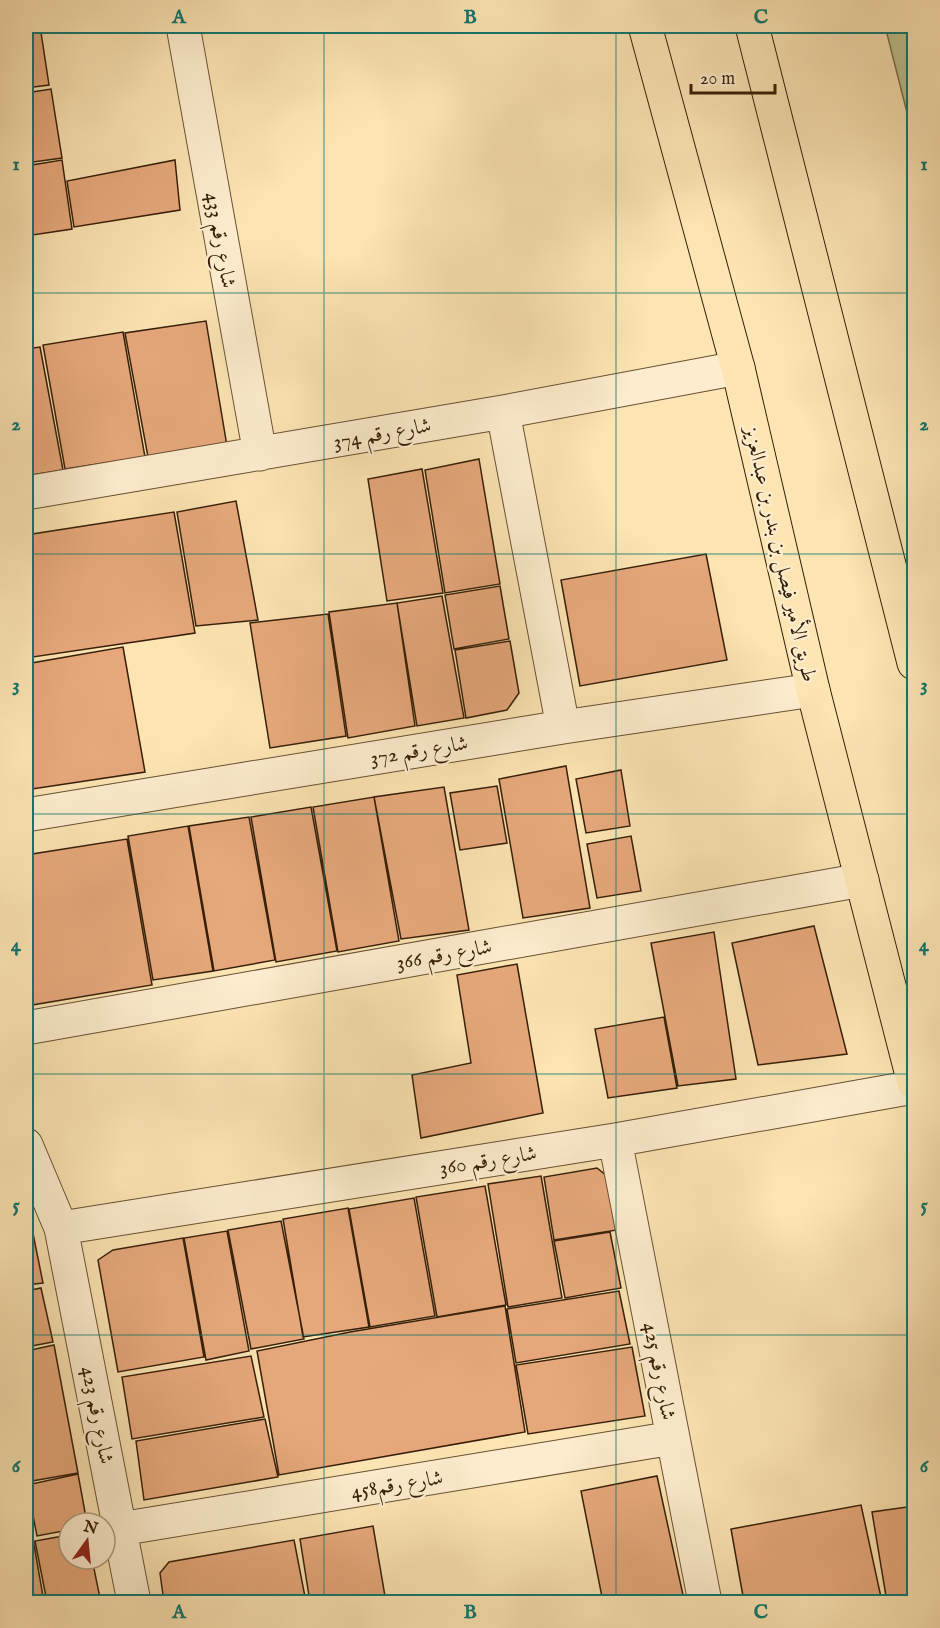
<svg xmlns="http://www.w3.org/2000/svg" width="940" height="1628" viewBox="0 0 940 1628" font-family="'IM FELL English',Amiri,serif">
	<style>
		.green { fill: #bec48e; stroke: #7a724a; stroke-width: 1.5 }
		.building { fill: #e6a87b; stroke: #371f07; stroke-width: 1.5 }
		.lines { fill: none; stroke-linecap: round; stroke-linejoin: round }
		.street-casing { stroke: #685032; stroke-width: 35 }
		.primary-casing { stroke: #371f07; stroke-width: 35 }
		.street { stroke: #fdedce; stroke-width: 33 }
		.primary { stroke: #fce4b3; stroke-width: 33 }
		.grid { fill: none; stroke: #0f766e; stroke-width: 1.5; stroke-opacity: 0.55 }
		.labels { text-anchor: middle; stroke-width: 4.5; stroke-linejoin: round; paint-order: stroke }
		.street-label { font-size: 21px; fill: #371f07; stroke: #fdedce }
		.neatline { fill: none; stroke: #0f766e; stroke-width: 2 }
		.grid-label { font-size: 20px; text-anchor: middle; font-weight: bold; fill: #0f766e }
	</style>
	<rect width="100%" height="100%" fill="#fce4b3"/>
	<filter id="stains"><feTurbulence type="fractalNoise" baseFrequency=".00333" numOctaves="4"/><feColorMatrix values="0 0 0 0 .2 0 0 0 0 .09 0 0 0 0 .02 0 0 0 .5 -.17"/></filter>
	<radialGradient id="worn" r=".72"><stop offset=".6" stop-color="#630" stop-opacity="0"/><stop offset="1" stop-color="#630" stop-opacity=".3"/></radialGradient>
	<path class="green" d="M885 26H914V140Z"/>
	<path class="building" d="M26 26H40L49 85 26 88Z
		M51 89 62 158 26 163V93Z
		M62 160 72 229 26 236V166Z
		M175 160 180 210 74 227 67 181Z
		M206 321 227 446 148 457 125 333Z
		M123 332 145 457 65 469 43 345Z
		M40 347 63 470 26 476V349Z
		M479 459 500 584 445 593 425 470Z
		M422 469 443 593 387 601 368 479Z
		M236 501 258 620 196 626 177 512Z
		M174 512 195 633 26 658V535Z
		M706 554 727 660 580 686 561 580Z
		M500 586 509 639 454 649 445 595Z
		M442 596 464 718 417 726 397 603Z
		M397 603 415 726 348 738 329 612Z
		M328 614 346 736 270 748 250 623Z
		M510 641 519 693 507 710 466 718 455 650Z
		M123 647 145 772 32 789 26 783V664Z
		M566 766 590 908 523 918 499 779Z
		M621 770 630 826 586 833 576 779Z
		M497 786 507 843 460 850 450 793Z
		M444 787 469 930 401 939 374 797Z
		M374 797 399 941 338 952 313 807Z
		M311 807 337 951 276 962 251 817Z
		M249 817 275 960 214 971 189 826Z
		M188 826 213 971 153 980 128 836Z
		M631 836 641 891 597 898 587 844Z
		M127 839 152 985 26 1006V855Z
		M814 926 847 1054 758 1065 732 943Z
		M714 932 736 1079 678 1086 651 943Z
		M517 964 543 1113 421 1138 412 1075 471 1063 457 975Z
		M664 1017 677 1088 608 1098 595 1029Z
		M597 1168 607 1176 617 1230 554 1240 544 1177Z
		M541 1176 562 1298 508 1307 488 1184Z
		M485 1186 506 1305 437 1317 416 1197Z
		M414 1198 435 1316 370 1327 349 1209Z
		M26 1199 43 1283 26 1285Z
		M348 1208 369 1327 303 1337 283 1219Z
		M281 1221 304 1339 251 1349 228 1230Z
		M227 1231 249 1351 206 1360 184 1238Z
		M610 1232 621 1288 565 1298 554 1241Z
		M183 1238 204 1357 118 1372 98 1260 113 1250Z
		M41 1288 53 1342 26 1347V1291Z
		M619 1291 630 1344 516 1363 507 1309Z
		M505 1306 525 1432 279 1475 257 1351 350 1332Z
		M54 1345 78 1473 26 1482V1351Z
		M632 1347 645 1416 528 1434 516 1365Z
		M251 1356 264 1417 132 1439 122 1377Z
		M265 1419 278 1477 144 1500 136 1441Z
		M78 1474 87 1523H69V1530L37 1536 27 1485Z
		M657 1476 683 1595 645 1602H603L581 1491Z
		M26 1501 32 1537 26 1538Z
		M861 1505 882 1602H744L731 1529Z
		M914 1506V1602H887L872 1512Z
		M373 1526 386 1602H310L300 1539Z
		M69 1535V1559H92L100 1598 71 1602H47L35 1541Z
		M33 1539 44 1602H26V1541Z
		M294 1540 306 1602H164L160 1573 169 1562Z"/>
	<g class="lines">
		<defs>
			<path id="street" d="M183 26 260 454
				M503 412 563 727
				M26 493 503 412 738 368
				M26 815 563 727 813 690
				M26 1028 862 880
				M615 1140 705 1602
				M26 1145 61 1228 134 1602
				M61 1228 615 1140 914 1087
				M120 1529 673 1438"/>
			<path id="primary" d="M645 26 738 368 813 690 914 1083
				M752 26 914 663"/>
		</defs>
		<use href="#street" class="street-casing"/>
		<use href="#primary" class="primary-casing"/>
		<use href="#street" class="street"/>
		<use href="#primary" class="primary"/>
	</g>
	<path class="grid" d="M324 26V1602M616 26V1602M26 293H914M26 554H914M26 814H914M26 1074H914M26 1335H914"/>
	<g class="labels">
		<g class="street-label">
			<text transform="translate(221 240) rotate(80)" y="7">شارع رقم 433</text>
			<text transform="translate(382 433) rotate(-10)" y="7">شارع رقم 374</text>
			<text transform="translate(781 554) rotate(77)" y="7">طريق الأمير فيصل بن بندر بن عبدالعزيز</text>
			<text transform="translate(419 750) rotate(-9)" y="7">شارع رقم 372</text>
			<text transform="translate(444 954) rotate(-10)" y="7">شارع رقم 366</text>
			<text transform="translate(488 1160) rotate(-9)" y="7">شارع رقم 360</text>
			<text transform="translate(660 1371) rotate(79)" y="7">شارع رقم 425</text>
			<text transform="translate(98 1415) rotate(79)" y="7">شارع رقم 423</text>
			<text transform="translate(397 1484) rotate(-9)" y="7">شارع رقم458</text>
		</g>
	</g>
	<rect width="940" height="1628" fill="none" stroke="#fce4b3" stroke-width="66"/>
	<g transform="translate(87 1541) rotate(15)"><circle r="28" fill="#fdedce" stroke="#ae9b7e" stroke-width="1.5"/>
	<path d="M0-4.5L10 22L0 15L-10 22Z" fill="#8f2418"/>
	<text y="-9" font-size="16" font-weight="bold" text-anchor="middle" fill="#371f07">N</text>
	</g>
	<path d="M691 84v9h84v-9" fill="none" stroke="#371f07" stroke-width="3"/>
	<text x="700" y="84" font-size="18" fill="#371f07" stroke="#fdedce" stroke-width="4.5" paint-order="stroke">20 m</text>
	<rect x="33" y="33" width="874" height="1562" class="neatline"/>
	<g class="grid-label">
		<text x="179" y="23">A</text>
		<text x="470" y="23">B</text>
		<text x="761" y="23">C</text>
		<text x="16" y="170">1</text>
		<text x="924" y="170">1</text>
		<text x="16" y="430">2</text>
		<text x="924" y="430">2</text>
		<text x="16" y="691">3</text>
		<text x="924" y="691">3</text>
		<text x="16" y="951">4</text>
		<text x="924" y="951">4</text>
		<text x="16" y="1211">5</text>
		<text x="924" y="1211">5</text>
		<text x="16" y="1472">6</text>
		<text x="924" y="1472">6</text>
		<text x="179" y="1618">A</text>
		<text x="470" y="1618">B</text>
		<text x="761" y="1618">C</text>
	</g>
	<rect width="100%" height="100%" filter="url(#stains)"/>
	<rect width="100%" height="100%" fill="url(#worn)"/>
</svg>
